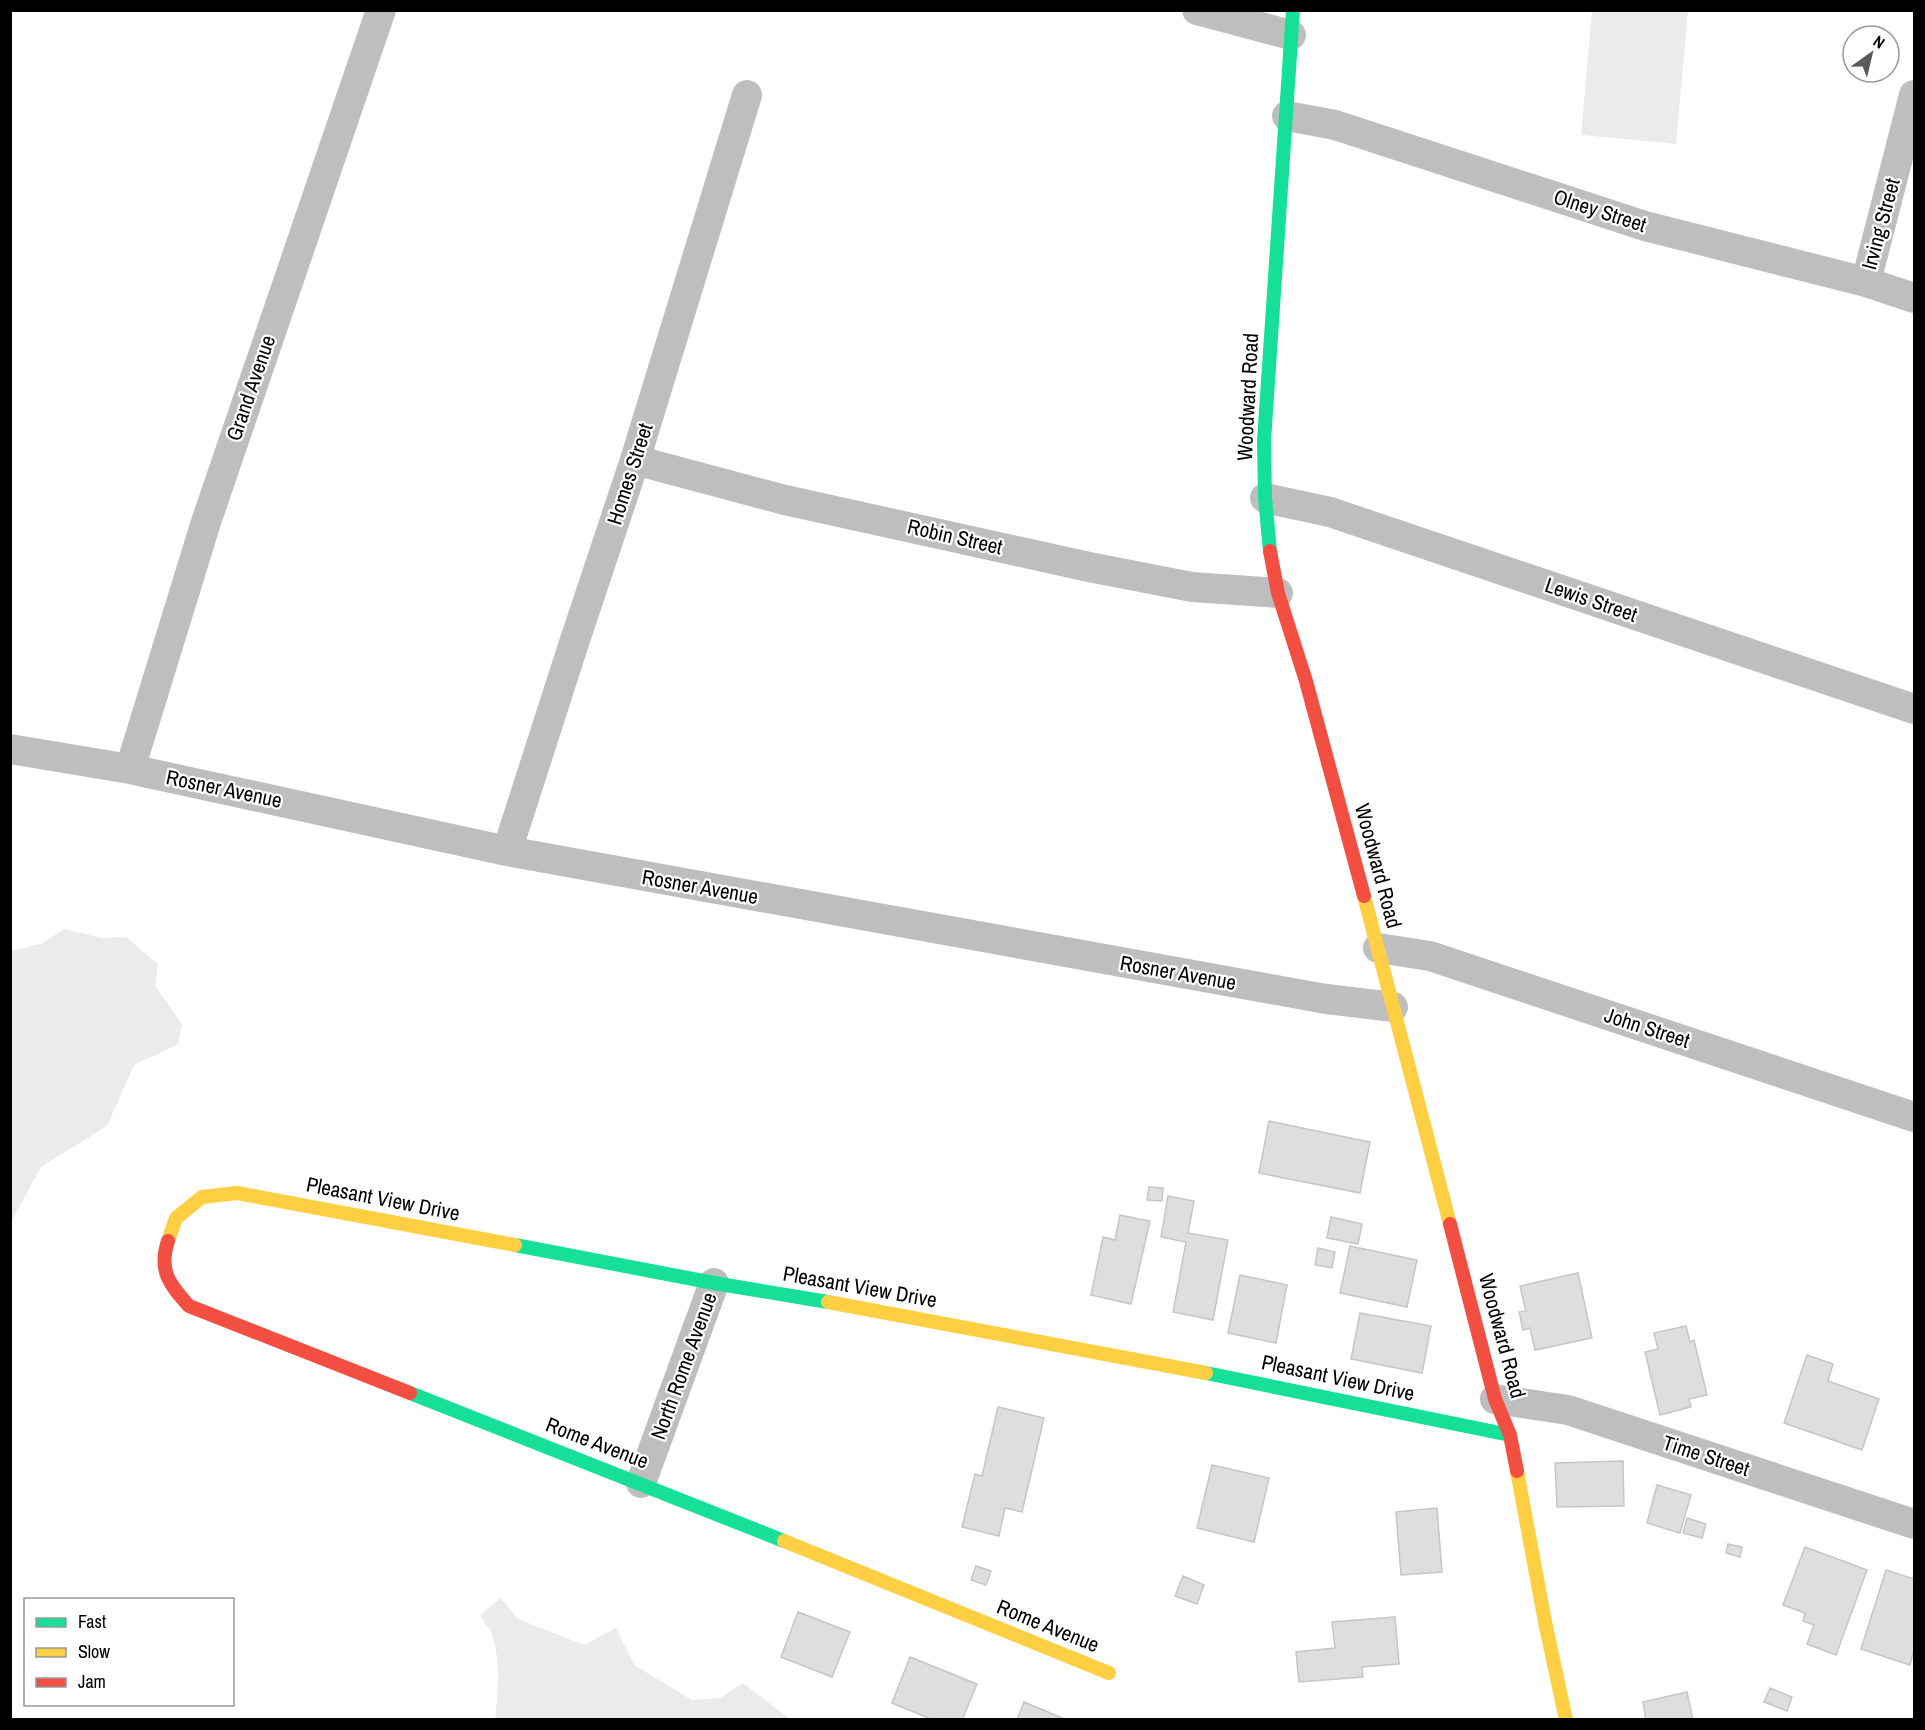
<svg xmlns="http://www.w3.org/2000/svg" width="1925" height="1730" viewBox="0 0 1925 1730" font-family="'Archivo Narrow',sans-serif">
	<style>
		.green { fill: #ebebeb }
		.building { fill: #dedede; stroke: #c6c6c6; stroke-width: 1.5 }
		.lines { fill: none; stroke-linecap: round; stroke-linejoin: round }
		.street { stroke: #bebebe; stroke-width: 30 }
		.fast { stroke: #16e098; stroke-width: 14 }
		.slow { stroke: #ffcf43; stroke-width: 14 }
		.jam { stroke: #f24e42; stroke-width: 14 }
		.labels { text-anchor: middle; stroke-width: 4.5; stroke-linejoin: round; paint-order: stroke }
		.street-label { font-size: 21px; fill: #000; stroke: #fff }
	</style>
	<rect width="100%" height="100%" fill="#fff"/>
	<path class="green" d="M1592 11H1688L1676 144 1581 135Z
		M64 929 102 938 126 937 158 964 155 986 182 1024 178 1044 134 1065 107 1126 41 1167 11 1222V951L43 943Z
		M501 1598 518 1619 584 1645 616 1628 634 1665 692 1700 720 1698 743 1683 790 1719H495C498 1690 501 1663 492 1634 489 1626 483 1624 481 1614Z"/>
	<path class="building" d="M1269 1121 1370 1142 1360 1193 1259 1173Z
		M1149 1187 1163 1188 1162 1201 1147 1200Z
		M1168 1196 1194 1201 1188 1233 1228 1240 1213 1320 1173 1312 1186 1242 1161 1237Z
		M1120 1215 1150 1221 1131 1304 1091 1295 1103 1237 1115 1240Z
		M1331 1217 1362 1224 1358 1244 1327 1238Z
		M1350 1246 1417 1260 1407 1307 1340 1293Z
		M1318 1248 1335 1252 1332 1268 1315 1265Z
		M1578 1273 1592 1338 1535 1350 1530 1328 1523 1330 1519 1312 1526 1311 1520 1286Z
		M1240 1275 1287 1285 1276 1343 1228 1333Z
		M1360 1313 1431 1326 1422 1373 1351 1359Z
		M1686 1326 1690 1342 1694 1340 1707 1395 1689 1399 1691 1407 1660 1415 1645 1352 1658 1349 1654 1333Z
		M1807 1355 1833 1364 1828 1381 1879 1399 1862 1450 1784 1423Z
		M998 1407 1044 1418 1022 1512 1005 1508 999 1536 962 1527 975 1474 982 1476Z
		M1623 1461 1624 1506 1557 1507 1555 1463Z
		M1212 1465 1269 1478 1254 1542 1197 1528Z
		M1657 1485 1691 1495 1680 1533 1647 1523Z
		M1437 1508 1442 1572 1401 1575 1396 1512Z
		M1687 1518 1706 1524 1702 1538 1683 1533Z
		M1728 1544 1742 1547 1740 1557 1726 1553Z
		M1805 1547 1867 1570 1836 1655 1807 1644 1814 1625 1803 1621 1805 1613 1783 1605Z
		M976 1566 991 1571 986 1585 971 1580Z
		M1886 1570 1914 1579V1650L1910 1665 1861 1649Z
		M1183 1576 1204 1585 1197 1604 1175 1596Z
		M798 1612 850 1632 832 1677 781 1657Z
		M1395 1617 1399 1664 1362 1667 1363 1677 1299 1682 1296 1652 1335 1648 1332 1622Z
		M910 1657 977 1684 962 1720H933L892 1703Z
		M1770 1688 1792 1697 1787 1711 1764 1702Z
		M1687 1692 1693 1720H1646L1643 1702Z
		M1024 1702 1067 1720H1017Z"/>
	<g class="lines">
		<path class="street" d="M1197 10 1291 35
			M1287 116 1335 125 1645 226 1866 282 1914 298
			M1866 282 1914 95
			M635 460 785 500 1089 567 1192 587 1278 593
			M1265 498 1330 512 1914 709
			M10 749 130 769 507 851 1326 999 1393 1007
			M130 769 206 522 381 10
			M507 851 573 646 635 460 747 95
			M1378 948 1430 956 1914 1117
			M1495 1399 1568 1410 1914 1524
			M641 1483 714 1283"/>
		<path class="fast" d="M1270 551 1265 498 1264 441 1293 10
			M515 1245 714 1283 828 1302
			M1206 1373 1510 1435
			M410 1393 784 1541"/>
		<path class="slow" d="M1364 896 1450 1224
			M168 1241 176 1218 202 1197 237 1193 515 1245
			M828 1302 1206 1373
			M1517 1471 1545 1622 1566 1720
			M784 1541 1109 1673"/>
		<path class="jam" d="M1270 551 1278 593 1306 681 1364 896
			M1450 1224 1495 1399 1510 1435 1517 1471
			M168 1241C158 1271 170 1285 189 1306L410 1393"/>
	</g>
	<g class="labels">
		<g class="street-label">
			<text transform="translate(1600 211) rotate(18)" y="7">Olney Street</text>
			<text transform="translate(1881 224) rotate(-75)" y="7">Irving Street</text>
			<text transform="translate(251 388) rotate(-71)" y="7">Grand Avenue</text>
			<text transform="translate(1248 397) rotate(-87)" y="7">Woodward Road</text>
			<text transform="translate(630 474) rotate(-72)" y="7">Homes Street</text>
			<text transform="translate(955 537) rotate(13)" y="7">Robin Street</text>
			<text transform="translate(1591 600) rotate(19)" y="7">Lewis Street</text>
			<text transform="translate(224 789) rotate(12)" y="7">Rosner Avenue</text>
			<text transform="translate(1378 866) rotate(75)" y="7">Woodward Road</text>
			<text transform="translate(700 887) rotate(10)" y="7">Rosner Avenue</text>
			<text transform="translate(1178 973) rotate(10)" y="7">Rosner Avenue</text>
			<text transform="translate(1647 1028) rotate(18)" y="7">John Street</text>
			<text transform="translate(383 1199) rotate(11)" y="7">Pleasant View Drive</text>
			<text transform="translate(860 1287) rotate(10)" y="7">Pleasant View Drive</text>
			<text transform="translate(1502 1336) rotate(75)" y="7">Woodward Road</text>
			<text transform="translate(684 1366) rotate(-70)" y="7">North Rome Avenue</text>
			<text transform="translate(1338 1378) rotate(12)" y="7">Pleasant View Drive</text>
			<text transform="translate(597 1443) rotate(21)" y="7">Rome Avenue</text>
			<text transform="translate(1706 1456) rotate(18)" y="7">Time Street</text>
			<text transform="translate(1048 1626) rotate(22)" y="7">Rome Avenue</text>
		</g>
	</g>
	<rect width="1925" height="1730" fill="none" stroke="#000000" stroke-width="24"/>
	<rect x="24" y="1598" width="210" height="108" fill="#ffffff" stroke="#999999" stroke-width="1.5"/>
	<rect x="36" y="1618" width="30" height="9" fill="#16e098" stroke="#999999" stroke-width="1.5"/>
	<text x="78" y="1628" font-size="18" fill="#000000">Fast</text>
	<rect x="36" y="1648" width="30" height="9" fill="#ffcf43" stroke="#999999" stroke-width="1.5"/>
	<text x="78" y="1658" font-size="18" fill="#000000">Slow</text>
	<rect x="36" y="1678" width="30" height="9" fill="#f24e42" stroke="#999999" stroke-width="1.5"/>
	<text x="78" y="1688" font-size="18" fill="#000000">Jam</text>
	<g transform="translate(1871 54) rotate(34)"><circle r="28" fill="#ffffff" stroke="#999999" stroke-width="1.5"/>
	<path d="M0-4.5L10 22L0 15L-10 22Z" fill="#595959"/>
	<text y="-9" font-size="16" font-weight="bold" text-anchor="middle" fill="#000000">N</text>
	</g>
</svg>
